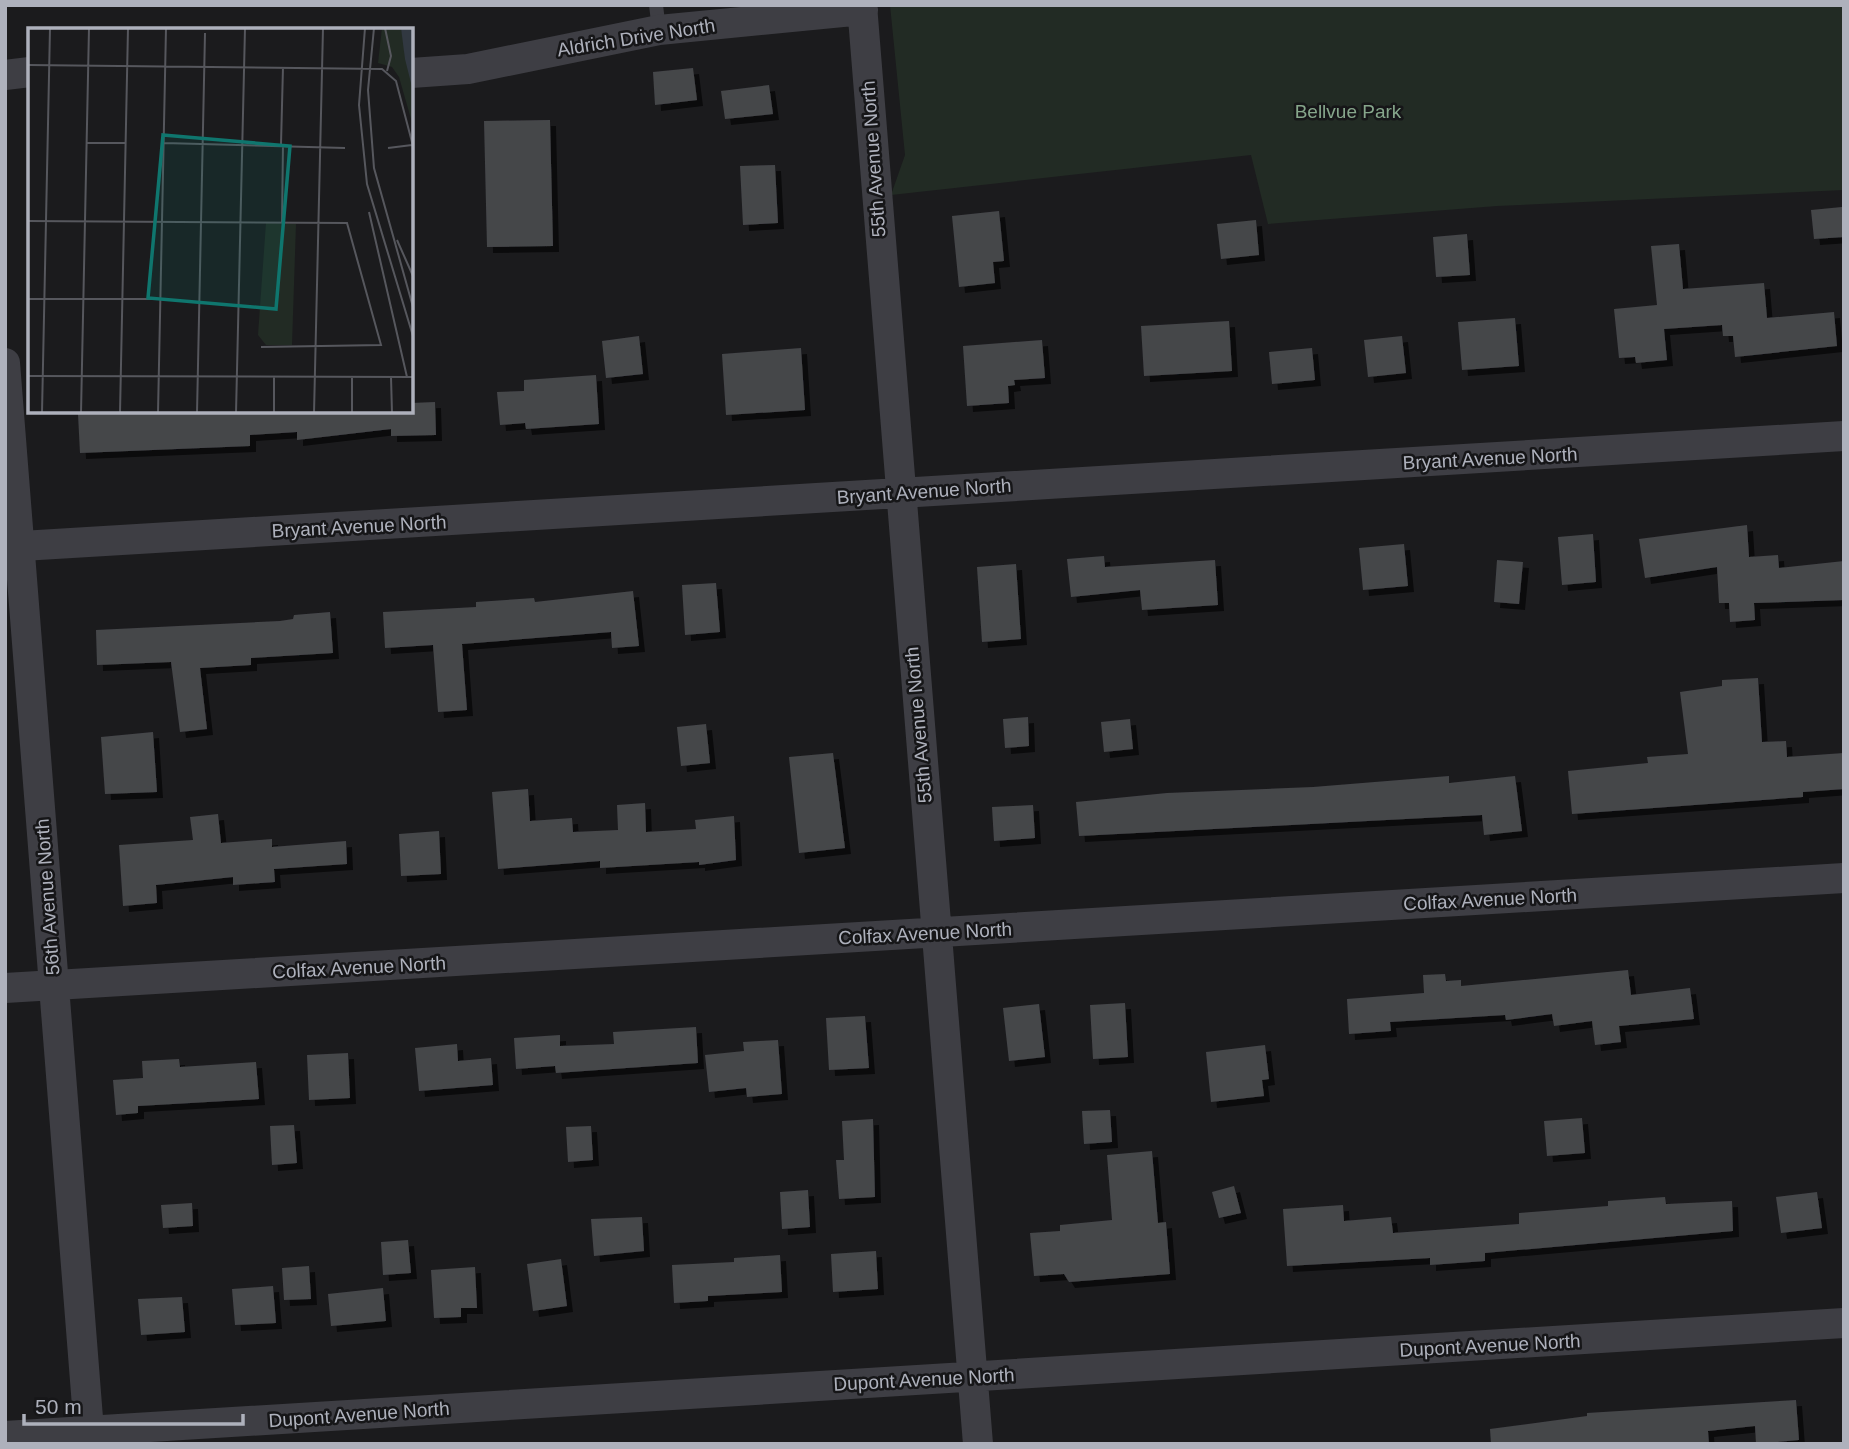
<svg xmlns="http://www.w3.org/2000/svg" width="1849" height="1449" viewBox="0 0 1849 1449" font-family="Helvetica,sans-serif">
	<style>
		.green { fill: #222b24 }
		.building { fill: #45464a; filter: url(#shadow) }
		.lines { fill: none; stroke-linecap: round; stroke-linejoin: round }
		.lane { stroke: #3e3e44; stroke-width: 14 }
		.street { stroke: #3e3e44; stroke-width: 30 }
		.labels { text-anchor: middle; stroke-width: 5; stroke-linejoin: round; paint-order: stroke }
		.street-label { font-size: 19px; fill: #aeb1bc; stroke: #161618 }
		.park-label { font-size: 19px; fill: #86a68b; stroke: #161618 }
		.inset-road { fill: none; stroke: #56575d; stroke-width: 2 }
		.view { fill: #0f766e; fill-opacity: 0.15; stroke: #0f766e; stroke-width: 3.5 }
		.inset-edge { fill: none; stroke: #aeb1bc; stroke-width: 3.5 }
	</style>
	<defs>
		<filter id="shadow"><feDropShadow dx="6" dy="6" stdDeviation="0" flood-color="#0009"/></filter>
	</defs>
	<rect width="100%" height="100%" fill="#1b1b1d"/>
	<path class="green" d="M890 5H1844V190L1497 206 1268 224 1251 155 891 195 905 155Z"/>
	<path class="building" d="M693 68 697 100 655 105 653 72Z
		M769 85 773 114 725 119 721 91Z
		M550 120 553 246 487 247 484 121Z
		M775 165 778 223 743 225 740 166Z
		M1842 207 1844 237 1814 239 1811 210Z
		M999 211 1004 261 993 262 995 283 959 287 952 216Z
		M1256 220 1259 255 1221 259 1217 224Z
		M1467 234 1470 275 1436 277 1433 237Z
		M1679 244 1683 289 1764 283 1767 318 1834 312 1837 346 1735 357 1733 336H1723L1722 325 1664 329 1667 360 1636 363 1635 357 1619 358 1614 309 1657 305 1651 246Z
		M1515 318 1519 366 1462 370 1458 322Z
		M1229 321 1232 371 1144 376 1141 326Z
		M639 336 643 374 606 378 602 341Z
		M1402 336 1406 373 1368 377 1364 340Z
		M1042 340 1045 378 1014 380 1015 385 1008 386 1009 403 967 406 963 346Z
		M801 348 805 410 726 415 722 354Z
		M1312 348 1315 380 1272 384 1269 352Z
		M596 375 599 424 526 429 525 423 500 425 497 392 524 391V380Z
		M435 402 436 435 391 436V429L297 440V432L250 435V446L80 453 78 414 127 411H411V403Z
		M1747 525 1749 557 1778 555 1779 568 1844 561V600L1754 603 1755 620 1730 622 1729 603H1719L1717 567 1645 578 1639 539Z
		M1593 534 1596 582 1562 585 1558 537Z
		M1404 544 1408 586 1363 590 1359 548Z
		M1104 556 1105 567 1215 560 1218 605 1142 610 1140 590 1071 597 1067 559Z
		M1497 560 1523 562 1519 604 1494 602Z
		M1016 564 1021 639 982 642 977 567Z
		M716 583 720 632 685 635 682 585Z
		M633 591 639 646 612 648 611 632 462 644 467 710 438 712 433 645 385 648 383 612 476 607V602L534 598 535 602Z
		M330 612 333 653 251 658V665L200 668 207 729 180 732 171 662 97 665 96 630 280 621 293 619 294 615Z
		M1758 678 1762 742 1786 741 1787 757 1844 753V789L1803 792V797L1572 814 1568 771 1648 763 1647 757 1688 754 1680 692 1722 686V680Z
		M1028 717 1029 746 1005 748 1003 719Z
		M1130 719 1133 749 1104 752 1101 722Z
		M706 724 710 763 681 766 677 727Z
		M153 732 157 792 105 794 101 737Z
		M833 753 845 848 799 853 789 757Z
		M1449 776V783L1515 776 1522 831 1484 835 1482 815 1079 836 1076 802 1167 793 1313 787Z
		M528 789 530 821 572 818 573 832 618 830 617 805 645 803 646 832 696 829 695 820 734 816 736 860 699 865V862L600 868V861L498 869 492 792Z
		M1033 805 1035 838 994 841 992 807Z
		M218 814 221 843 272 839V847L346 841 347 864 274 869 275 882 233 885V877L156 885 157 903 123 906 119 845 193 840 190 817Z
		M439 831 441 874 401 876 399 834Z
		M1628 970 1631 995 1690 988 1694 1019 1619 1026 1621 1042 1595 1045 1592 1021 1554 1026 1552 1014 1506 1020 1505 1015 1390 1022 1391 1031 1349 1034 1347 999 1424 993 1423 975 1445 974 1446 981 1461 980V986Z
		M1125 1003 1128 1057 1093 1059 1090 1005Z
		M1039 1004 1045 1057 1009 1061 1003 1008Z
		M865 1016 869 1068 829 1070 826 1018Z
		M696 1027 698 1063 556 1073 555 1066 516 1069 514 1038 560 1035V1046L614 1044 613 1032Z
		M778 1040 782 1094 747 1097 746 1088 709 1092 705 1055 744 1051 743 1042Z
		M457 1044 458 1061 491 1058 493 1085 419 1091 415 1048Z
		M1265 1045 1269 1079 1262 1080 1264 1096 1211 1102 1206 1052Z
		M348 1053 350 1098 309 1100 307 1055Z
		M179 1059 180 1067 256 1062 259 1099 138 1106V1113L116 1115 113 1080 143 1078 142 1061Z
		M1110 1110 1112 1142 1084 1144 1082 1111Z
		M1582 1118 1585 1153 1547 1156 1544 1121Z
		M873 1119 875 1197 839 1199 836 1160H844L842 1121Z
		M294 1125 297 1163 272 1165 270 1126Z
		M591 1126 593 1160 568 1162 566 1127Z
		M1152 1151 1158 1223 1166 1222 1170 1274 1069 1282 1064 1274 1034 1276 1030 1233 1060 1231V1225L1112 1220 1107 1155Z
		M1234 1186 1241 1213 1219 1218 1212 1192Z
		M808 1190 810 1227 782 1229 780 1192Z
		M1817 1192 1822 1228 1781 1233 1776 1197Z
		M1665 1197 1666 1204 1732 1201 1733 1231 1485 1253V1261L1430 1265V1258L1287 1266 1283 1209 1343 1205 1344 1221 1391 1217 1393 1233 1519 1224V1213L1608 1206V1201Z
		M192 1203 193 1226 163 1228 161 1205Z
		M642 1217 644 1251 594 1256 591 1219Z
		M408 1240 411 1273 383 1275 381 1242Z
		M876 1251 878 1289 833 1292 831 1254Z
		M780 1255 782 1292 708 1296V1301L674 1303 672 1265 734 1262V1258Z
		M561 1259 567 1306 533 1311 527 1264Z
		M309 1266 311 1299 284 1300 282 1268Z
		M475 1267 477 1308H461V1317L434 1318 431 1270Z
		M273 1286 276 1323 235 1325 232 1289Z
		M383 1288 386 1321 331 1326 328 1294Z
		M182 1297 185 1332 141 1335 138 1299Z
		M1796 1400 1799 1440 1756 1444 1755 1426 1708 1431 1709 1444H1491L1490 1429 1587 1416V1413Z"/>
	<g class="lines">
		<path class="lane" d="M656 5 659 30"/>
		<path class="street" d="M862 5 978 1444
			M411 73 468 69 659 30 863 10
			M5 75 30 72
			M5 363 89 1431
			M5 547 1844 436
			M5 988 1844 878
			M5 1436 1844 1323"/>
	</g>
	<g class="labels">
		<g class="street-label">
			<text transform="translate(636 37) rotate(-9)" y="7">Aldrich Drive North</text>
			<text transform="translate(873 159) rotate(-94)" y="7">55th Avenue North</text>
			<text transform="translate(1490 458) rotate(-3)" y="7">Bryant Avenue North</text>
			<text transform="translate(924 491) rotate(-4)" y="7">Bryant Avenue North</text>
			<text transform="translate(359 526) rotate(-3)" y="7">Bryant Avenue North</text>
			<text transform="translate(918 725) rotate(-95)" y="7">55th Avenue North</text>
			<text transform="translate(47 897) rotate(-94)" y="7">56th Avenue North</text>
			<text transform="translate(1490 899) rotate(-3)" y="7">Colfax Avenue North</text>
			<text transform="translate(925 933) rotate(-3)" y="7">Colfax Avenue North</text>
			<text transform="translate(359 967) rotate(-3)" y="7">Colfax Avenue North</text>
			<text transform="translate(1490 1345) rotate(-3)" y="7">Dupont Avenue North</text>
			<text transform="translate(924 1379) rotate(-3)" y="7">Dupont Avenue North</text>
			<text transform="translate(359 1414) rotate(-4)" y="7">Dupont Avenue North</text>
		</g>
		<g class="park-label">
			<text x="1348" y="118">Bellvue Park</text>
		</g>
	</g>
	<g transform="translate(28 28)">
		<rect width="385" height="385" fill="#1b1b1d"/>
		<path d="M354 0H373L385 54V98L371 49 364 39 350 35ZM238 195 268 196 264 317H238L230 307Z" fill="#222b24"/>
		<path d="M373 0H385V63L377 31Z" fill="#313841"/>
		<path class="inset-road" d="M337 0 331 77 339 156 385 308M346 0 340 62 346 140 385 279M357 0 363 28 359 43M0 37 354 41 368 53 385 118M58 115H97M136 115 317 120M253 116 255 39M360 120 384 117M341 184 379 349M0 193 319 195 353 317 233 319M254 194 255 116M369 212 385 248M0 271H131M0 348 385 349M246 349V385M324 349V385M363 349 364 385M14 385 22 0M53 385 61 0M92 385 100 0M130 385 138 0M169 385 177 5M208 385 217 0M286 385 295 0"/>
		<path class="view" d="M135 107 262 118 248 281 120 270Z"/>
		<rect width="385" height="385" class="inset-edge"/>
	</g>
	<rect width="1849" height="1449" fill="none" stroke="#aeb1bc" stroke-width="14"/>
	<path d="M24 1414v10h219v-10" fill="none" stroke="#aeb1bc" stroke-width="3.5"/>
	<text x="35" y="1414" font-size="21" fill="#aeb1bc" stroke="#161618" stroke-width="5" paint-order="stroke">50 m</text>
</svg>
